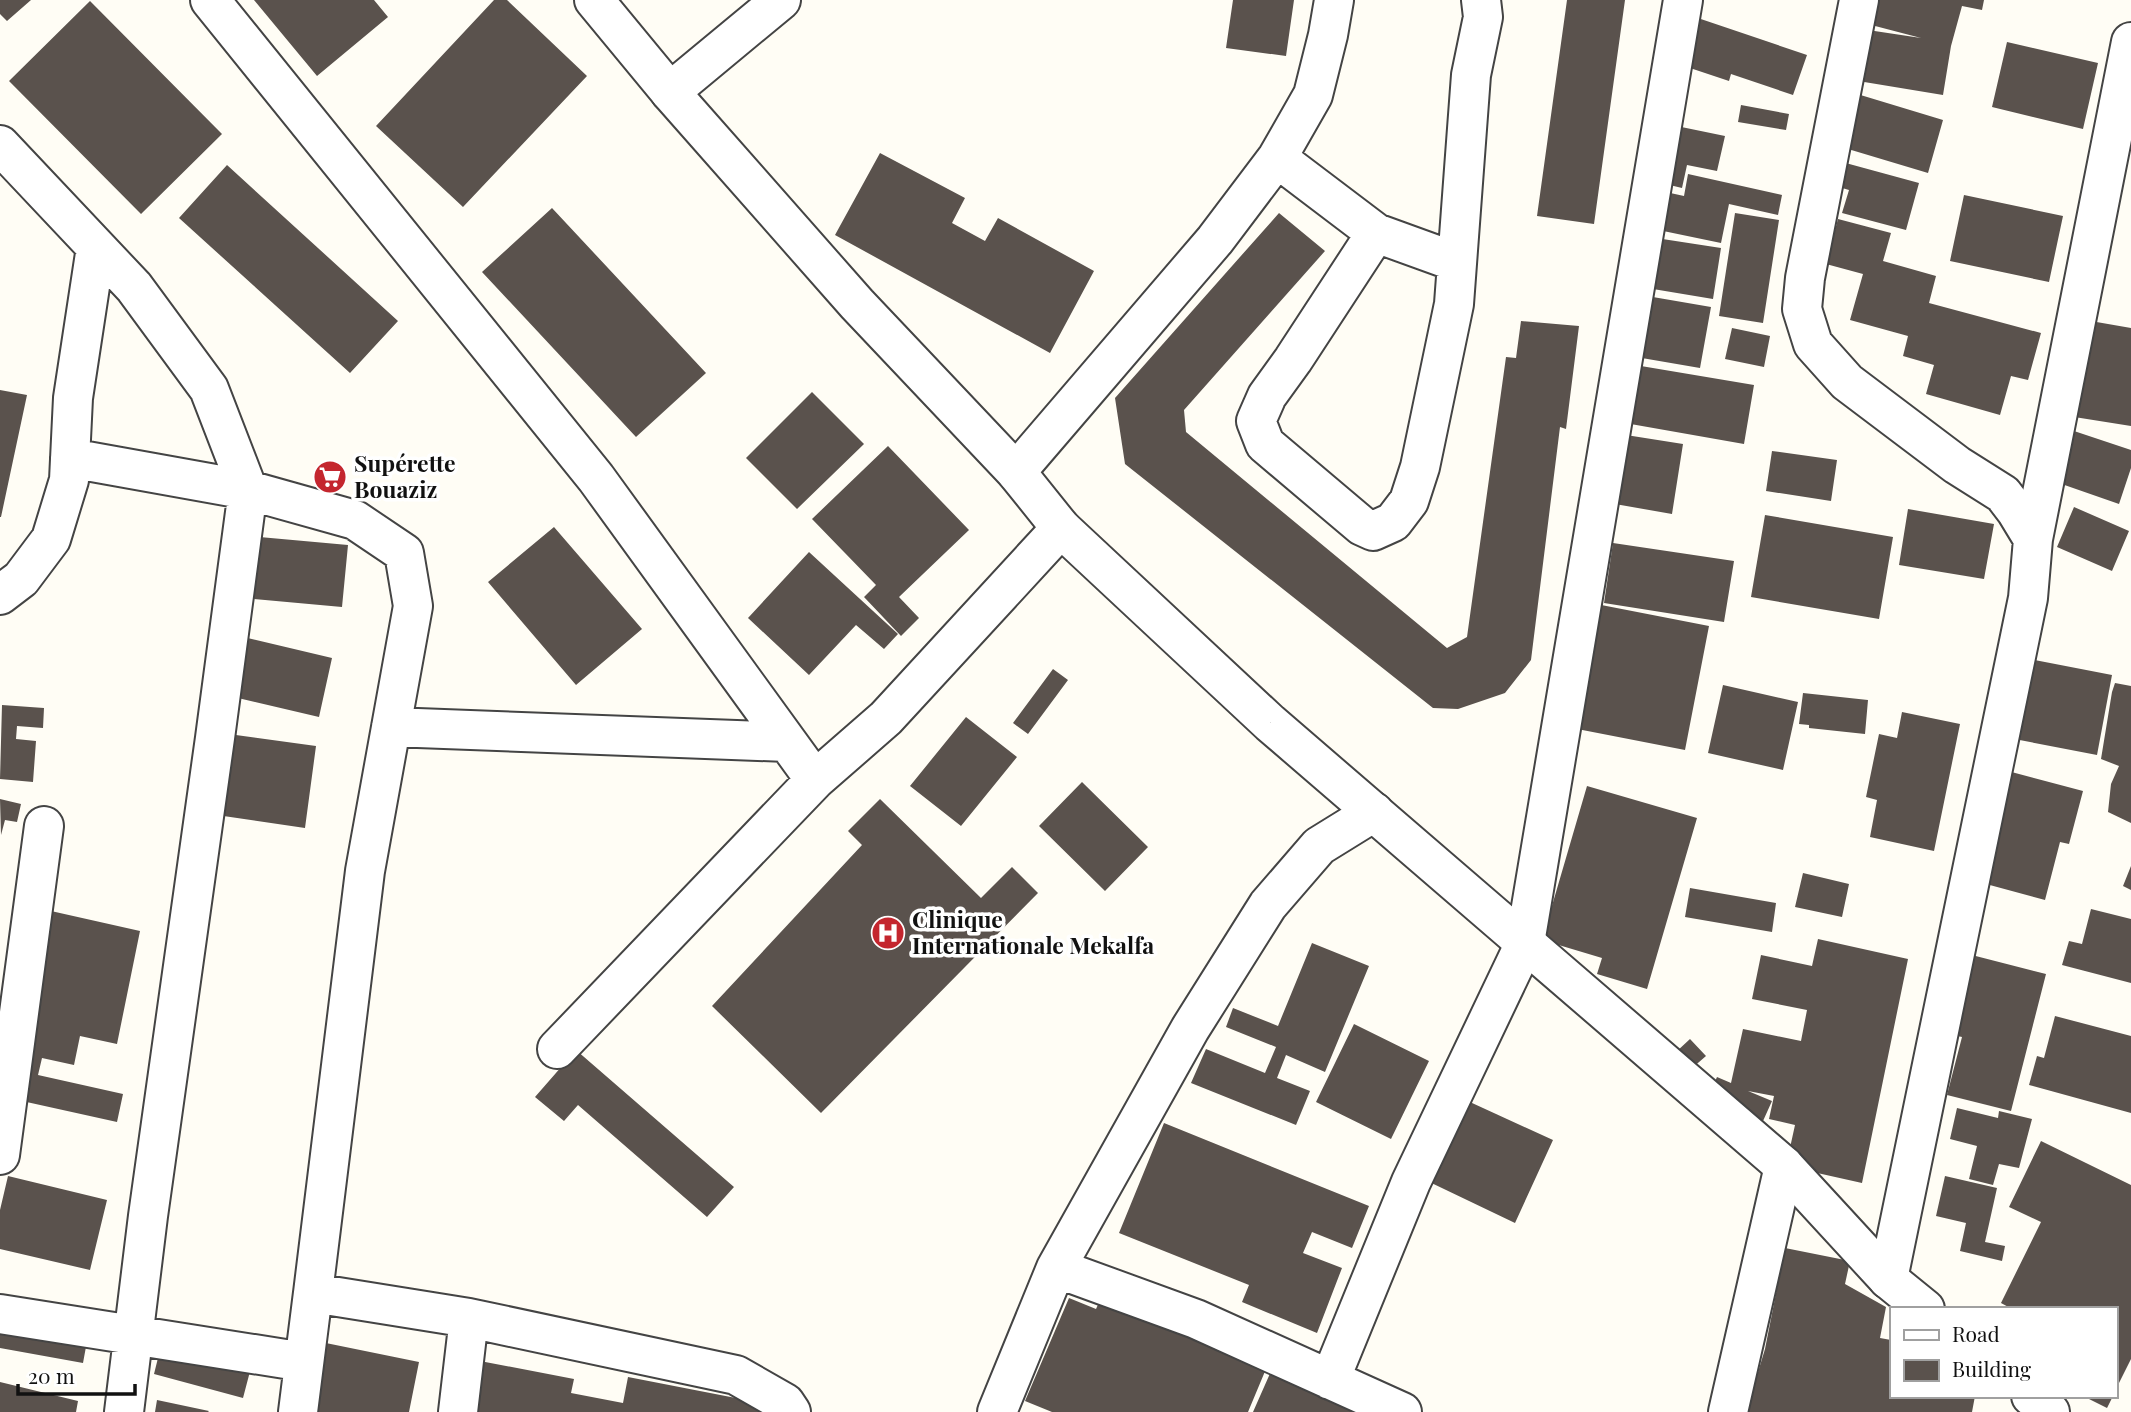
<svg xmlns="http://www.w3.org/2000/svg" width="2131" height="1412" viewBox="0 0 2131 1412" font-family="'Playfair Display',serif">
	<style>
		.building { fill: #5a524d }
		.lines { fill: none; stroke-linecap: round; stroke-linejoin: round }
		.minor-casing { stroke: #444; stroke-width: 42 }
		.tertiary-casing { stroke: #444; stroke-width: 42 }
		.minor { stroke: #fff; stroke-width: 38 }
		.tertiary { stroke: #fff; stroke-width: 38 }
		.labels { text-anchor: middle; stroke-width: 7; stroke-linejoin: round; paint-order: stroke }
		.poi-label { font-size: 23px; font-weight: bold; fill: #111; stroke: #fff; text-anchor: start }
	</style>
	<rect width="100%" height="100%" fill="#fffdf5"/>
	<path class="building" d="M0 0H31L7 21 0 14Z
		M254 0H374L388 17 317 76Z
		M494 0H507L587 76 463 207 376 126Z
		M1233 0H1294L1286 56 1226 48Z
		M1567 0H1625L1594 224 1537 216Z
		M1861 0H1984L1982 10 1962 6 1951 46 1943 95 1840 78 1848 27 1921 38 1856 21Z
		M90 1 222 134 141 214 9 81Z
		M1686 14 1807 55 1793 95 1731 74 1729 81 1669 61Z
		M2007 42 2098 63 2083 129 1992 107Z
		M1844 90 1943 120 1928 173 1828 143Z
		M1741 105 1789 114 1786 130 1738 122Z
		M1662 123 1725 136 1717 171 1687 165 1682 188 1649 180Z
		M880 153 965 198 952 223 985 241 998 218 1094 271 1050 353 835 235Z
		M1831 159 1919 183 1906 230 1842 213 1849 190 1825 183Z
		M227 165 398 321 350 373 179 218Z
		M1688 174 1782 195 1778 215 1729 204 1721 243 1644 227 1652 189 1684 196Z
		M1964 195 2063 216 2049 282 1950 261Z
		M552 208 706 373 636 437 482 272Z
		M1279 213 1325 251 1184 410 1186 432 1447 648 1467 637 1506 357 1516 358 1521 321 1579 326 1566 429 1560 427 1531 660 1505 693 1458 709 1433 708 1125 464 1115 398Z
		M1735 213 1779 220 1763 323 1719 316Z
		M1838 219 1891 233 1883 261 1936 276 1929 303 2041 333 2028 380 2011 376 2000 415 1926 394 1934 365 1903 356 1908 336 1850 320 1863 274 1826 264Z
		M1656 238 1721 248 1713 299 1647 288Z
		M1647 296 1711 307 1700 368 1636 357Z
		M2085 320 2131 328V426L2068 416Z
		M1732 328 1770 336 1764 367 1725 359Z
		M1635 365 1754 385 1744 444 1625 423Z
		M0 390 27 395 1 517H0Z
		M812 392 864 444 797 509 746 458Z
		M2071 430 2131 450V468L2119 504 2053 481Z
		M1626 435 1683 444 1672 514 1615 504Z
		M888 446 969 530 899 597 919 618 901 636 864 597 876 585 812 519Z
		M1772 451 1837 460 1831 501 1766 491Z
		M2074 507 2129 531 2112 571 2057 547Z
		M1908 509 1994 524 1984 579 1899 565Z
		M1765 515 1893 537 1879 619 1751 597Z
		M554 527 642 629 576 685 488 582Z
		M249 536 348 545 342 607 244 598Z
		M1613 543 1734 561 1724 622 1604 603Z
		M809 552 898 634 884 649 856 625 809 675 748 618Z
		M1591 603 1709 626 1685 750 1567 727Z
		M235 635 332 658 319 717 221 694Z
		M2019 657 2112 675 2097 755 2004 737Z
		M1053 669 1068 680 1028 734 1013 723Z
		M2115 683 2131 686V823L2108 812 2111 784 2119 766 2101 759 2112 692Z
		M1723 685 1798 702 1783 770 1708 753Z
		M1803 693 1868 700 1865 734 1809 728V725L1799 724Z
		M2 705 44 708 43 728 17 726 16 739 36 741 33 782 0 779Z
		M1902 712 1960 724 1934 851 1870 837 1877 800 1866 797 1879 734 1897 738Z
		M966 717 1017 757 961 826 910 786Z
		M214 732 316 746 305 828 203 813Z
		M2004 770 2083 791 2069 844 2060 842 2045 900 1975 881Z
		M1082 782 1148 847 1105 891 1039 826Z
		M1587 786 1697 818 1647 989 1597 974 1602 958 1542 940Z
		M0 799 21 804 17 822 5 820 1 835Z
		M880 799 981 898 1012 867 1038 893 821 1113 712 1006 862 845 848 831Z
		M2131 866V890L2123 886Z
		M1803 873 1849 884 1842 917 1795 907Z
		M1690 888 1776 903 1772 932 1685 917Z
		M2091 909 2131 919V983L2062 965 2069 941 2082 944Z
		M51 911 140 931 117 1044 80 1036 74 1065 42 1058 38 1075 123 1094 117 1122 4 1097Z
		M1818 939 1908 959 1862 1183 1786 1166 1795 1125 1769 1119 1774 1096 1748 1091 1772 1101 1763 1121 1743 1113 1702 1110 1717 1077 1731 1083 1743 1029 1801 1041 1807 1010 1752 999 1761 955 1812 966Z
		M1312 943 1369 966 1325 1072 1286 1055 1277 1078 1310 1091 1296 1125 1191 1083 1206 1049 1265 1073 1276 1047 1226 1027 1233 1008 1278 1026Z
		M1964 953 2046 974 2011 1111 1947 1095 1962 1037 1944 1033Z
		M2055 1016 2131 1036V1113L2029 1085 2037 1056 2044 1058Z
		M1354 1024 1429 1061 1391 1139 1316 1102Z
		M1690 1039 1706 1056 1691 1069 1676 1052Z
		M576 1050 734 1187 707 1217 578 1105 564 1121 535 1097Z
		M1459 1097 1553 1140 1515 1223 1421 1178Z
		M1957 1108 1998 1118 1999 1111 2032 1119 2019 1168 1999 1164 1993 1185 1969 1179 1977 1146 1950 1139Z
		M1164 1123 1369 1206 1352 1248 1312 1232 1303 1253 1342 1268 1317 1333 1242 1302 1249 1285 1119 1233Z
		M2041 1141 2131 1185V1359L2115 1391V1309H2012L2001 1303 2041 1222 2009 1207Z
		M8 1176 107 1200 90 1270 0 1249V1210Z
		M1945 1176 1997 1188 1985 1242 2005 1246 2002 1261 1960 1251 1966 1223 1936 1216Z
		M1785 1248 1850 1261 1845 1284 1886 1307 1880 1338 1891 1340V1396H1975L1972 1412H1746L1765 1349Z
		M1069 1298 1096 1309 1101 1298 1271 1357 1248 1412H1052L1025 1401Z
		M92 1314 83 1363 0 1348V1329Z
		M203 1326 258 1341 243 1398 154 1374 160 1350 194 1358Z
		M316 1341 419 1362 409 1412H302Z
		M480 1361 574 1379 571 1393 623 1403 628 1377 772 1405 771 1412H471Z
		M1272 1369 1368 1412H1253Z
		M0 1382 78 1401 76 1412H0Z
		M2083 1396H2113L2107 1408Z
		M157 1400 209 1411 208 1412H155Z"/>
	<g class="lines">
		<defs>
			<path id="minor" d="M210 0 596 478 815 780 886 718 1061 528
				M1859 0 1805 278 1802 309 1813 344 1847 382 1957 465 2003 494 2016 511 2033 539 2028 598 1888 1279
				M670 92 781 0
				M0 145 134 287 209 389 248 490 215 738 148 1216 124 1412
				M1277 158 1313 95 1328 35 1334 0
				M1376 233 1293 360 1267 396 1256 421 1265 444 1362 526 1373 531 1393 522 1409 501 1420 467 1454 304 1471 75 1483 17 1481 0
				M70 458 248 490 355 520 404 553 413 606 365 871 313 1293 469 1318 736 1375 785 1403 791 1412
				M1016 472 1215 240 1277 158 1376 233 1456 262
				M2033 539 2131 42
				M0 595 21 579 51 539 69 480 73 398 96 247
				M391 727 787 742
				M557 1049 815 780
				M0 1155 44 826
				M1056 1268 1196 1319 1402 1412
				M0 1314 304 1362
				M1330 1380 1411 1182 1525 943 1683 0
				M298 1412 313 1293
				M458 1412 469 1318
				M997 1412 1056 1268 1190 1029 1268 905 1319 846 1374 812
				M1728 1412 1784 1166"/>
			<path id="tertiary" d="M594 0 670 92 857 304 1016 472 1061 528 1270 723 1784 1166 1888 1279 1925 1309
				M2031 1396 2050 1412"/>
		</defs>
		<use href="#minor" class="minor-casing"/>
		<use href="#tertiary" class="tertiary-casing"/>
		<use href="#minor" class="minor"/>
		<use href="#tertiary" class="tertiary"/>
	</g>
	<defs>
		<symbol id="supermarket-disc" viewBox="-11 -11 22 22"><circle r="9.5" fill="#c4262e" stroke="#fff"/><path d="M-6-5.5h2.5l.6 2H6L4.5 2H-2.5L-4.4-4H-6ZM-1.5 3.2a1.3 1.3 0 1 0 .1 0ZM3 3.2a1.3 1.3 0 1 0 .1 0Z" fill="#fff"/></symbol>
		<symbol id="hospital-disc" viewBox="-11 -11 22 22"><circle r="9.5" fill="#c4262e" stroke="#fff"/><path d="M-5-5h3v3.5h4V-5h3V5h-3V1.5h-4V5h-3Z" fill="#fff"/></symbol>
	</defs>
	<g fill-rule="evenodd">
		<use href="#supermarket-disc" x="311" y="458" width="38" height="38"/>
		<use href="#hospital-disc" x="869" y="914" width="38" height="38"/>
	</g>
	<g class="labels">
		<g class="poi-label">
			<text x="354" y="472">Supérette<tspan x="354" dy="26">Bouaziz</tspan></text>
			<text x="912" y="928">Clinique<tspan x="912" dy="26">Internationale Mekalfa</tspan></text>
		</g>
	</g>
	<rect x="1890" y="1307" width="228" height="91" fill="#ffffff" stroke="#a0a0a0" stroke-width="2"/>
	<rect x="1904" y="1330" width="35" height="10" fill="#ffffff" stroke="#a0a0a0" stroke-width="2"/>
	<text x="1952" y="1342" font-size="21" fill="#111111">Road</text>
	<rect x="1904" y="1360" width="35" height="21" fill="#5a524d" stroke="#a0a0a0" stroke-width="2"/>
	<text x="1952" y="1377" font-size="21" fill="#111111">Building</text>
	<path d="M18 1384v10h117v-10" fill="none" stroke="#111111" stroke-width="3.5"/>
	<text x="28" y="1384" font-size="21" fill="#111111" stroke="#ffffff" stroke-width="5" paint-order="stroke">20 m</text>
</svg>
